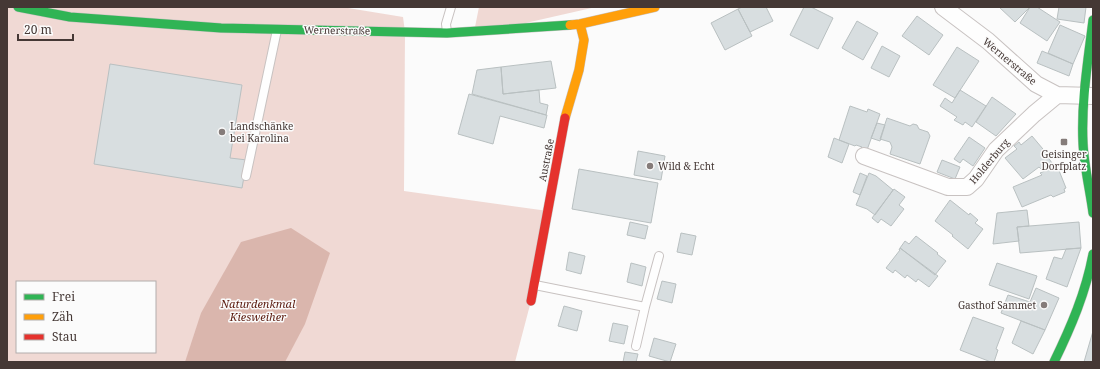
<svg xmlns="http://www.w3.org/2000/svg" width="1100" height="369" viewBox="0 0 1100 369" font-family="'Noto Serif',serif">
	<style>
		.green { fill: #f0d9d4; fill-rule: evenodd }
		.water { fill: #dab6ad }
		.building { fill: #d8dee0; stroke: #b9c0c1 }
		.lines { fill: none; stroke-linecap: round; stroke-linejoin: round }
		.lane-casing { stroke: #c8c2c1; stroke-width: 10 }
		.street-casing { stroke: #c8c2c1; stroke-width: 18 }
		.fast-casing { stroke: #c8c2c1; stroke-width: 10 }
		.slow-casing { stroke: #c8c2c1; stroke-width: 10 }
		.jam-casing { stroke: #c8c2c1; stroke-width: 10 }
		.lane { stroke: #fefefe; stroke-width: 8 }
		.street { stroke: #fefefe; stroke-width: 16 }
		.fast { stroke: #30b455; stroke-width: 9 }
		.slow { stroke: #ff9f0a; stroke-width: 9 }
		.jam { stroke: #e5322d; stroke-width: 9 }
		.poi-dot { fill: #857c7a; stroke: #fbfbfb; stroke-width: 1.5 }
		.labels { text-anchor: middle; stroke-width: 3; stroke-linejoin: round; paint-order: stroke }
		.street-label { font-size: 10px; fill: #453835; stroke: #fbfbfb }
		.poi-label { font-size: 10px; fill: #453835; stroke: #fbfbfb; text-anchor: start }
		.water-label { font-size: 11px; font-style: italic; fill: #5c1c10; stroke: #fbfbfb }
	</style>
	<rect width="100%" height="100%" fill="#fbfbfb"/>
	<path class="green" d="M7 7H348V8L403 17 405 32 404 191 548 211 531 301 515 362H7ZM17 282H155V352H17Z
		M479 7H596L495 30 474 32Z"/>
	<path class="water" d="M291 228 330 253 305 324 285 362H185L201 313 241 242Z"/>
	<path class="building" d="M742 7H766L773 21 750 32 738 9Z
		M804 7H811L833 18 818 49 790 35Z
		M999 7H1030L1015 22Z
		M1030 7H1037L1060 22 1047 41 1020 23Z
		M1059 7H1086L1084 23 1057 19Z
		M738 9 752 36 725 50 711 23Z
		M917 16 943 35 929 55 902 36Z
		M857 21 878 33 863 60 842 48Z
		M1060 25 1085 36 1073 64 1048 53Z
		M882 46 900 56 889 77 871 68Z
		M957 47 979 61 955 98 933 85Z
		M1042 51 1073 64 1069 76 1037 63Z
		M551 61 556 88 503 94 501 67Z
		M110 64 242 85 230 158 247 160 242 188 94 164Z
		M501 67 503 94 539 90 540 103 548 105 546 115 472 94 477 70Z
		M960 90 986 106 972 127 965 122 963 125 954 120 957 117 940 106 945 98 952 103Z
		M469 94 546 115H547L544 128 500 116 493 144 458 134Z
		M992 97 1016 114 996 136 976 122Z
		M850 106 867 112 868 109 880 114 867 150 861 148 862 147 856 145 855 146 839 140Z
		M887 118 910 126 913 124 917 125 919 129 928 132 930 136 920 164 890 154 892 147 890 142 880 139Z
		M877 123 885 125 880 141 871 138Z
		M1032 136 1048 155 1047 156 1052 163 1041 169 1039 167 1023 179 1005 158 1017 149 1014 146 1019 142 1021 145Z
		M969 137 985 148 973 166 963 159 960 163 954 159Z
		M834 138 849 144 842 163 828 157Z
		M638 151 665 156 661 180 634 175Z
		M942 160 960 167 955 179 937 172Z
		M1058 168 1066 188 1064 189 1065 192 1053 197 1051 195 1022 207 1013 187 1042 175 1040 173 1050 169 1051 171Z
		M579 169 658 183 651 223 572 209Z
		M860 173 867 176 860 195 853 192Z
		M869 173 876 176 893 190 875 215 867 209 856 205Z
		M894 189 905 197 899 205 904 209 891 226 881 219 878 223 872 218Z
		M950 200 969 215 970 213 978 220 975 223 983 229 968 249 952 236 953 235 935 221Z
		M1027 210 1029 226 1017 227 1019 241 993 244 997 213Z
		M630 222 648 226 645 239 627 235Z
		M1079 222 1081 248 1020 253 1017 227Z
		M681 233 696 236 692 255 677 252Z
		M916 236 938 253 937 254 946 261 935 275 900 248 905 241 909 244Z
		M900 248 938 276 929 287 918 279 916 282 907 275 905 278 895 270 893 273 886 268 900 250H899Z
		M1081 248 1067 287 1046 279 1054 257 1062 259 1066 249Z
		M569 252 585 256 581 274 566 270Z
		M631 263 646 267 642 286 627 282Z
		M997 263 1037 276 1029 299 989 285Z
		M662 281 676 284 672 303 657 299Z
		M1036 288 1059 298 1045 330 1001 313 1008 295 1030 302Z
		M564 306 582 311 577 331 558 326Z
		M973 317 1004 328 996 349 998 350 994 362H991L960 350Z
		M1021 321 1045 330 1033 354 1012 343Z
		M613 323 628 326 624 344 609 341Z
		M1093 331V362H1084Z
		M654 338 676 344 670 362 649 356Z
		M625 352 638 354 636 362H623Z"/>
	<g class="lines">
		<defs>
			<path id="lane" d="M447 32 446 24 451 7
				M246 176 277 30
				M535 285 645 307 636 346
				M645 307 659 256"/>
			<path id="street" d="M943 7 988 41 1036 84 1057 95 1093 96
				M864 156 948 187H967L976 179 996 150 1034 114 1057 95"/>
			<path id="fast" d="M18 7 70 17 221 28 447 33 570 25
				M1093 20C1088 61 1081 102 1083 143 1084 166 1090 190 1093 213
				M1054 362C1071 327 1086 292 1093 254"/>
			<path id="slow" d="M570 25 580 24 655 7
				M565 118 579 70 584 40 580 24"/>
			<path id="jam" d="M531 301 565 118"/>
		</defs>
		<use href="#lane" class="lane-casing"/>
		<use href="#street" class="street-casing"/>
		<use href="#fast" class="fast-casing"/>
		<use href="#slow" class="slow-casing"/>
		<use href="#jam" class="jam-casing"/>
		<use href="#lane" class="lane"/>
		<use href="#street" class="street"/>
		<use href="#fast" class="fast"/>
		<use href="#slow" class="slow"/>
		<use href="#jam" class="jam"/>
	</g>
	<g class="poi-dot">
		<circle cx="222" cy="132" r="4"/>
		<rect x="1060" y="138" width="8" height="8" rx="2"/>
		<circle cx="650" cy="166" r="4"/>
		<circle cx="1044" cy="305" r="4"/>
	</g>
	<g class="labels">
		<g class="street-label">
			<text transform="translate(337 30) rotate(1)" y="4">Wernerstraße</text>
			<text transform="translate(1010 61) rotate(40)" y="4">Wernerstraße</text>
			<text transform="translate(546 160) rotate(-79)" y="4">Austraße</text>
			<text transform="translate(989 161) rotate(-50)" y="4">Holderburg</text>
		</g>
		<g class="poi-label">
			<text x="230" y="130">Landschänke<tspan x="230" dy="12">bei Karolina</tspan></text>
			<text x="1064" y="158" text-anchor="middle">Geisinger<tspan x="1064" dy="12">Dorfplatz</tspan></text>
			<text x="658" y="170">Wild &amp; Echt</text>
			<text x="1036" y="309" text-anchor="end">Gasthof Sammet</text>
		</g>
		<g class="water-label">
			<text x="258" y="308">Naturdenkmal<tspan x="258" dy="13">Kiesweiher</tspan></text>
		</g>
	</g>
	<rect width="1100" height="369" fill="none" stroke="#453835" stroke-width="16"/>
	<rect x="16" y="281" width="140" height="72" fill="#fbfbfb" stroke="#b2adac"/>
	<rect x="24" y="294" width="20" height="6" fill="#30b455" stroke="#b2adac"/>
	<text x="52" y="301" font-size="12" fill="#453835">Frei</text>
	<rect x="24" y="314" width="20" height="6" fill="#ff9f0a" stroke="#b2adac"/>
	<text x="52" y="321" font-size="12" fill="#453835">Zäh</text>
	<rect x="24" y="334" width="20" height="6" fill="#e5322d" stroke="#b2adac"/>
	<text x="52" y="341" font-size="12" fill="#453835">Stau</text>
	<path d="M18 34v6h55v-6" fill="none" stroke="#453835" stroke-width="2"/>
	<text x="24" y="34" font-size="12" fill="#453835" stroke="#fbfbfb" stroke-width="3" paint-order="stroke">20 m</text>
</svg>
